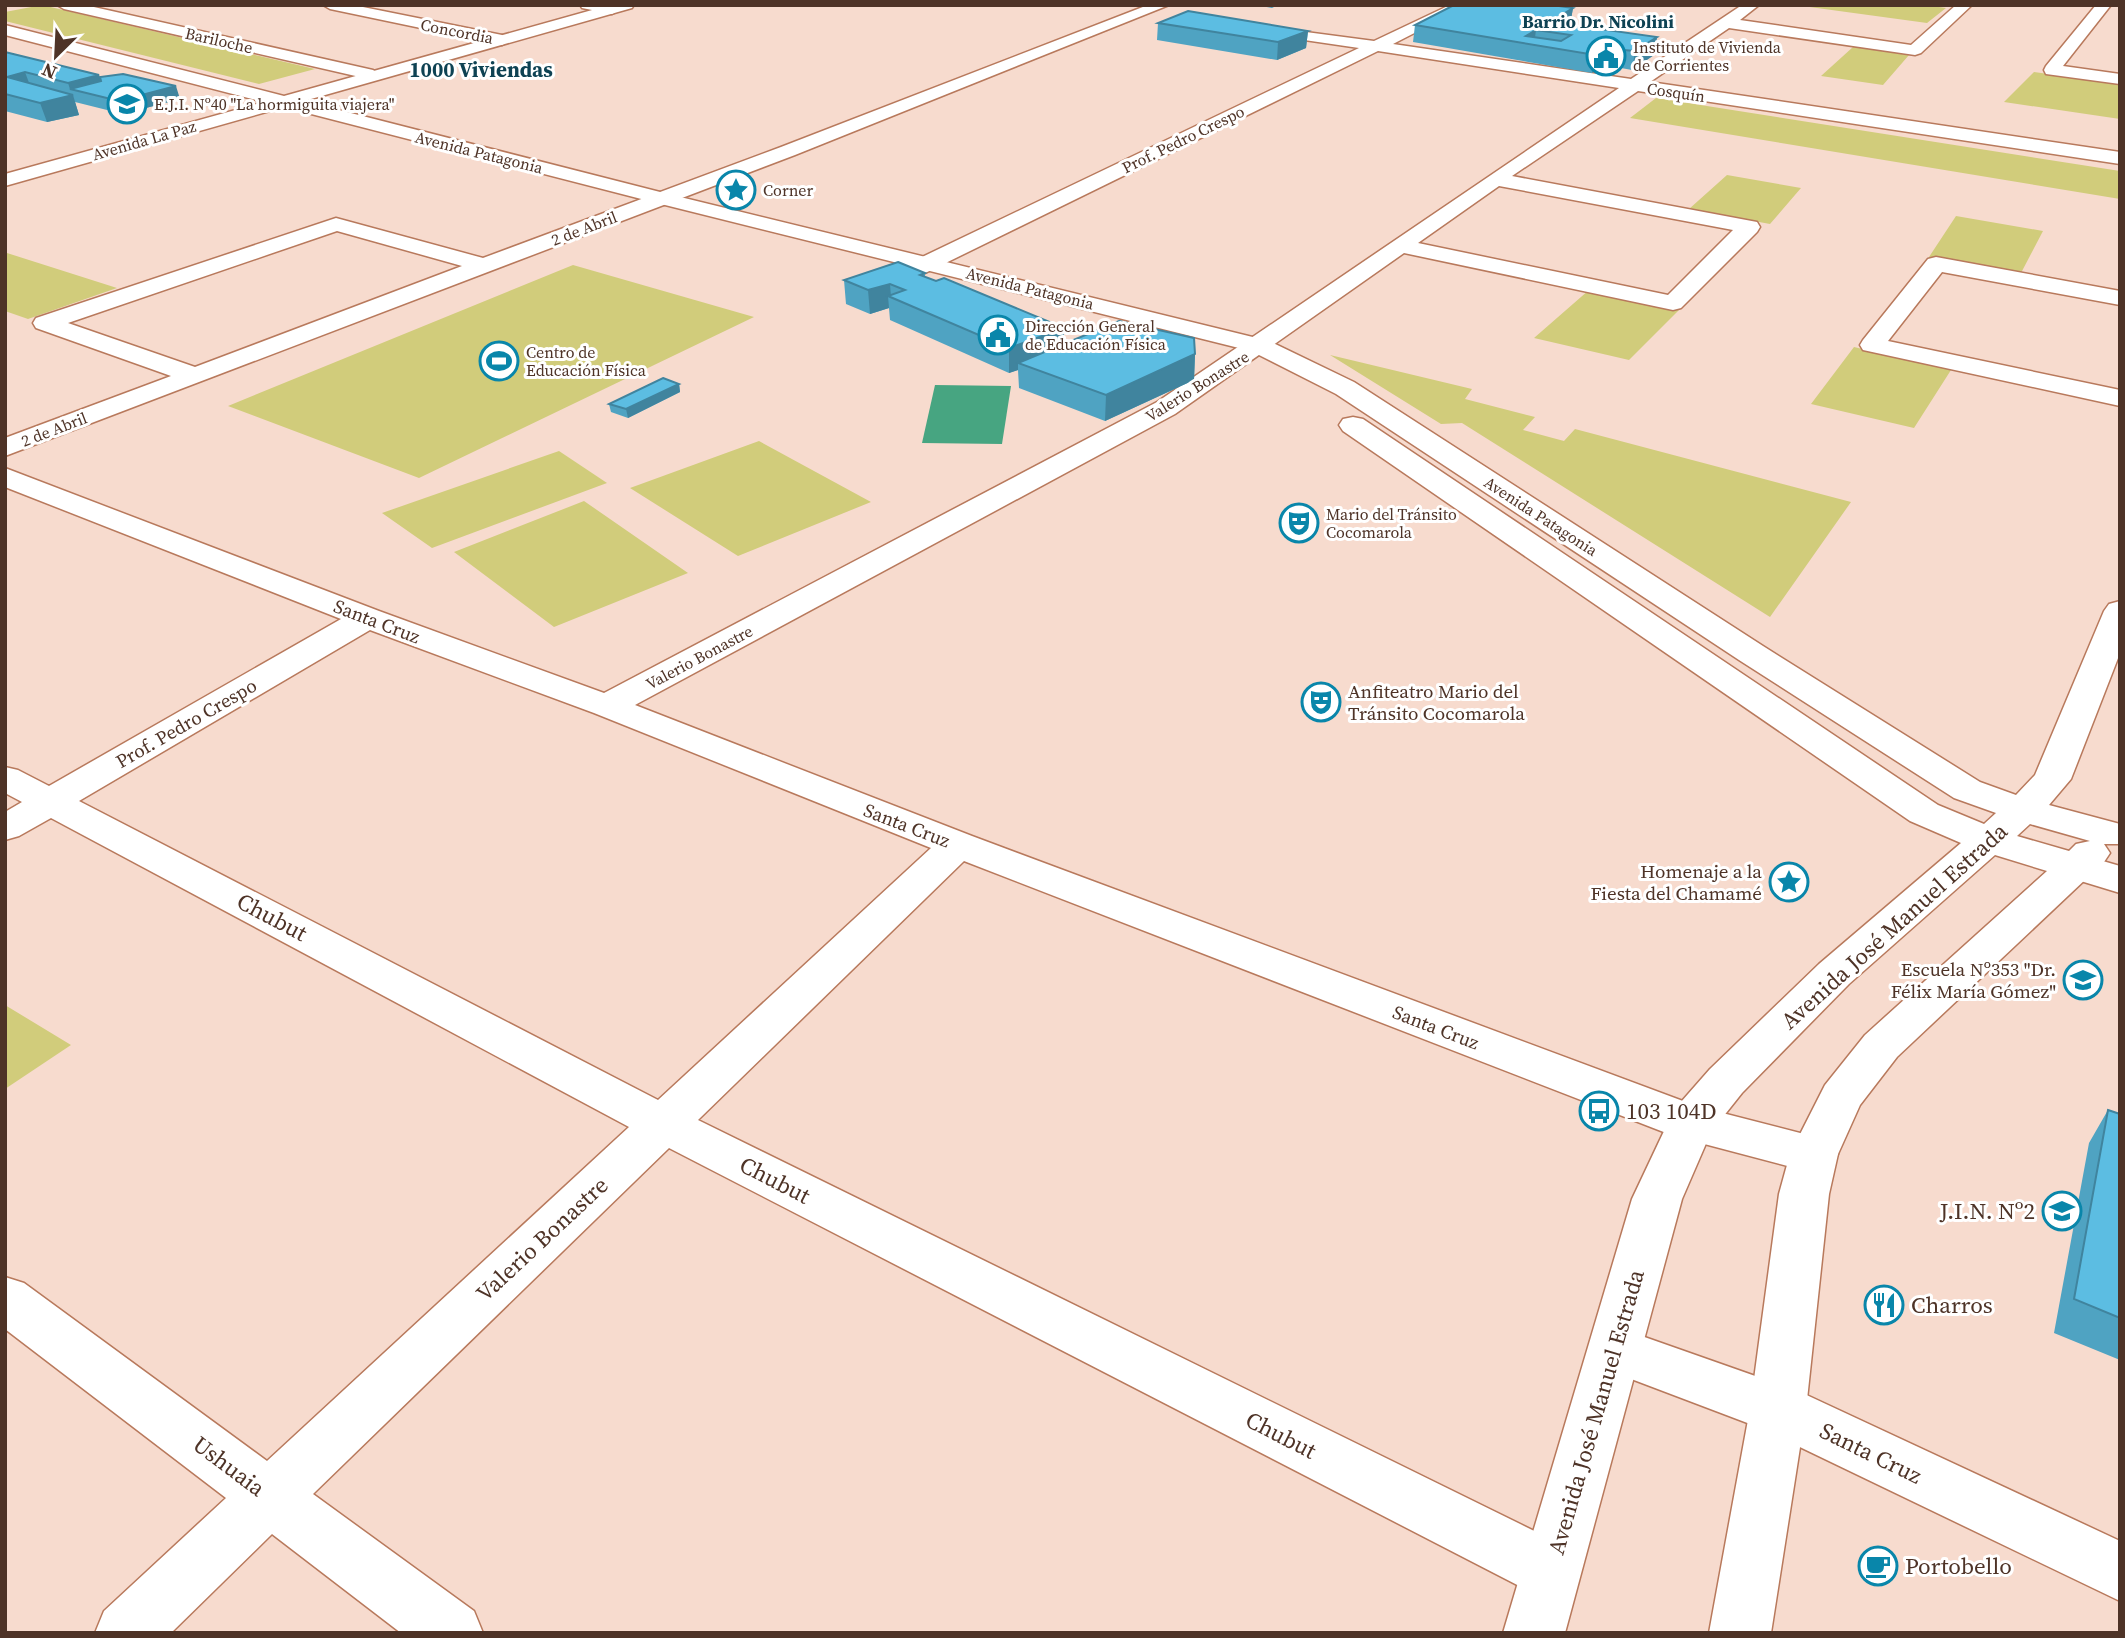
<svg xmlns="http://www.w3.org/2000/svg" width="2125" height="1638" viewBox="0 0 2125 1638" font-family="'Source Serif 4',serif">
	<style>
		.green { fill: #d1cc7b }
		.water { fill: #47a581 }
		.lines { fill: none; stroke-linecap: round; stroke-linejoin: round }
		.minor-casing { stroke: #b8795c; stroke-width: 3 }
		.major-casing { stroke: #b8795c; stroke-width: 3 }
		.minor { fill: #fff; fill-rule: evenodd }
		.major { fill: #fff; fill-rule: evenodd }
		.wall { fill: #4fa3c2 }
		.shaded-wall { fill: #40849e }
		.building { fill: #5cbde2; stroke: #40849e; stroke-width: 2; fill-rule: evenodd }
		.labels { text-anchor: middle; stroke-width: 6; stroke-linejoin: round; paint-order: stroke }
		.far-street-label { font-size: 16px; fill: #4e3327; stroke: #fff }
		.far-poi-label { font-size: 16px; fill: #4e3327; stroke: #fff; text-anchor: start }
		.far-neighbourhood-label { font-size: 18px; font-weight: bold; fill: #0e4253; stroke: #fff }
		.street-label { font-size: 19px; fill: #4e3327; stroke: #fff }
		.poi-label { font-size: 19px; fill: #4e3327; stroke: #fff; text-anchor: end }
		.far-district-label { font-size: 21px; font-weight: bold; fill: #0e4253; stroke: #fff }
		.near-street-label { font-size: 23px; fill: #4e3327; stroke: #fff }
		.near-poi-label { font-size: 23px; fill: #4e3327; stroke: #fff; text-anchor: start }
	</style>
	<rect width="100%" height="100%" fill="#f7dbce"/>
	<path class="green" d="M42 5 315 69 259 84 5 21V12Z
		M1795 5H1925L1946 8 1927 23Z
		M1853 47 1909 55 1883 85 1821 76Z
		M2034 72 2120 84V119L2004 102Z
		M1656 98 2120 171V199L1630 118Z
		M1727 175 1801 188 1770 224 1689 209Z
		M1956 216 2043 231 2021 273 1929 257Z
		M5 253H7L117 288 28 319 5 311Z
		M573 265 754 317 419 478 228 406Z
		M1589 290 1680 309 1629 360 1534 338Z
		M1854 347 1951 370 1914 428 1811 404Z
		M1330 355 1472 389 1465 399 1535 417 1523 430 1564 441 1575 429 1851 502 1770 617 1462 423 1441 424Z
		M759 441 871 502 738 556 630 488Z
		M559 451 607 483 432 548 382 513Z
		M584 501 688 573 554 627 454 552Z
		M5 1005 71 1045 5 1089Z"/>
	<path class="water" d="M935 385 1011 386 1002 444 922 443Z"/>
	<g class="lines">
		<defs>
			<path id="minor" d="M57 5H85L373 70 381 75 373 80 64 9Z
				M323 5H353L502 35 510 40 502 45 330 9Z
				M580 5H611L619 10 612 14 582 8Z
				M1148 5H1169L795 155 5 456V438L171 376 36 328 33 323 36 318 336 218 483 258 781 147ZM337 231 462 266 195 367 68 323Z
				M1450 5H1469L1393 44 1631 79 1742 5H1759L1740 20 1911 45 1956 5H1972L1921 53 1915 55 1729 28 1650 82 2120 152V164L1638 91 1512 176 1757 222 1760 227 1757 232 1681 308 1673 310 1404 253 1175 414 635 705 972 836 1699 1107 1831 1141 1838 1154 1831 1167 1814 1173 1674 1136 964 861 698 1120 1571 1549 1580 1570 1571 1591 1550 1599 1529 1591 669 1148 313 1494 474 1611 483 1633H401L272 1534 171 1633H95L104 1611 226 1498 5 1329V1277L24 1283 267 1461 629 1127 51 818 19 836 5 840V812L22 802 5 793V767L18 770 49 786 341 619 5 487V468L379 611 604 693 1157 402 1619 88 1378 51 913 279H897L894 274 897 269 1359 48 1257 33 1249 28 1252 25 1374 41ZM1499 186 1733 230 1668 295 1418 243ZM370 630 594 713 931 848 658 1100 79 801Z
				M2096 5H2111L2063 66 2120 74V84L2046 74 2044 70 2046 66Z
				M1936 257 2120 291V305L1942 272 1888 341 2120 390V406L1863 350 1860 345 1863 340 1928 259Z
				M2075 853 2120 866V893L2061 875 2055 866 2061 857Z
				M1616 1327 1798 1391 2120 1541V1601L1758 1427 1597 1366 1589 1350 1597 1334Z"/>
			<path id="major" d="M610 5H634L632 8 304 101 664 193 1269 341 1354 382 1763 646 1980 782 2016 795 2035 775 2104 611 2109 604 2120 601V653L2071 779 2049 805 2120 824V844H2104L2110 853 2104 862 1897 1057 1860 1105 1838 1154 1829 1194 1806 1409 1771 1633H1709L1750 1409 1779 1194 1790 1154 1825 1085 1865 1035 2047 871 1995 855 1849 984 1742 1093 1711 1132 1682 1199 1565 1633H1503L1632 1199 1674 1110 1710 1069 1819 964 1961 843 1910 821 1343 431 1339 425 1343 419 1353 417 1363 419 1938 805 1984 824 1996 813 1954 798 1739 660 1336 394 1251 351 653 202 284 107 5 186V174L264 102 5 35V25L284 96ZM2030 824 2090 841 2076 844 2069 851 2017 836Z"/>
		</defs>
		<use href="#minor" class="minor-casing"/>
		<use href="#major" class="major-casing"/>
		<use href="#minor" class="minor"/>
		<use href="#major" class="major"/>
	</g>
	<path class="wall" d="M1256 5H1278L1272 8Z
		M1573 8 1570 25 1657 37 1654 55 1632 70 1621 68 1613 73 1594 71 1592 73 1413 42 1415 25Z
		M1158 23 1308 31 1306 48 1277 60 1157 40Z
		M5 52 100 77 180 99 123 114 75 102 79 115 47 122 5 111Z
		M925 273V277L1064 344 1195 354 1194 380 1105 421 1019 388 1018 370 1009 373 890 320 889 308 870 314 846 304 844 280Z
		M679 384 680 392 628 418 611 412 609 404Z
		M2108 1110 2120 1114V1360L2054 1333 2089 1143Z"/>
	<path class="shaded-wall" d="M1573 8 1570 25 1550 22Z
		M1536 30 1534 45 1526 36Z
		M1308 31 1306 48 1277 60 1278 42Z
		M1657 37 1654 55 1632 70 1635 51Z
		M1624 50 1621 68 1613 73 1617 55Z
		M1598 52 1594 71 1592 73 1595 55Z
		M25 72 32 91 7 77Z
		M99 75 105 94 70 89 68 83Z
		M176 86 180 99 123 114 119 101Z
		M73 95 79 115 47 122 40 103Z
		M890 284 891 297 888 296 889 308 870 314 868 290Z
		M1064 328V353L1018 363V370L1009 373V348Z
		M1195 354 1194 380 1105 421 1106 395Z
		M679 384 680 392 628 418 626 409Z"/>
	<path class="building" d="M1454 5H1552L1573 8 1550 22 1657 37 1635 51 1624 50 1617 55 1598 52 1595 55 1415 25ZM1536 30 1571 35 1561 41 1526 36Z
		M1188 11 1308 31 1278 42 1158 23Z
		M5 52 99 75 68 83 25 72 7 77 73 95 40 103 5 94Z
		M123 74 176 86 119 101 70 89 101 81 100 77Z
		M898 262 925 273 920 275 936 281 944 278 1064 328 1009 348 888 296 905 290 890 284 868 290 844 280Z
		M1119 321 1194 338 1195 354 1106 395 1018 363Z
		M663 378 679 384 626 409 609 404Z
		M2108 1110 2120 1114V1318L2074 1299Z"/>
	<defs>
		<symbol id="civic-ring" viewBox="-11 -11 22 22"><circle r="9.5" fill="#fff" stroke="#0986aa" stroke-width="1.5"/><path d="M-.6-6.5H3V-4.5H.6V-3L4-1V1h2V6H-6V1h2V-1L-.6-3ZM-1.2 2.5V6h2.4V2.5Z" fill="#0986aa"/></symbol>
		<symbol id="school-ring" viewBox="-11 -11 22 22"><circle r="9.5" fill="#fff" stroke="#0986aa" stroke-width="1.5"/><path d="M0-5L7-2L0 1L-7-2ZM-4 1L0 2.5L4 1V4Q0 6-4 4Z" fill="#0986aa"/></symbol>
		<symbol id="sight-ring" viewBox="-11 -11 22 22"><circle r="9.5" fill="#fff" stroke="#0986aa" stroke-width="1.5"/><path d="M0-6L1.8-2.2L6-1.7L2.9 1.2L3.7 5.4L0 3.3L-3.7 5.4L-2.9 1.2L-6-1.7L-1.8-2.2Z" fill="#0986aa"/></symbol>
		<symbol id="stadium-ring" viewBox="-11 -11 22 22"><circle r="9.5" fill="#fff" stroke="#0986aa" stroke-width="1.5"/><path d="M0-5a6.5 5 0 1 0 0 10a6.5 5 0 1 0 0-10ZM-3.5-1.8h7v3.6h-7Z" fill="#0986aa"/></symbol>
		<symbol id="theatre-ring" viewBox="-11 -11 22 22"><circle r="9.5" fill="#fff" stroke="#0986aa" stroke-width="1.5"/><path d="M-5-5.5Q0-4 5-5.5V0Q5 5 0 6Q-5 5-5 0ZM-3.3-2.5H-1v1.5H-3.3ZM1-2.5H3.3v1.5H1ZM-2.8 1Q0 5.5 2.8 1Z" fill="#0986aa"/></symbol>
		<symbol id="bus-ring" viewBox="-11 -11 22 22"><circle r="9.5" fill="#fff" stroke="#0986aa" stroke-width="1.5"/><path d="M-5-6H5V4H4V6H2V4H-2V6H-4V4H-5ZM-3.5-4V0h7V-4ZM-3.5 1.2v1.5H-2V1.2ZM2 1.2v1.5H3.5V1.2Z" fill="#0986aa"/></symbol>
		<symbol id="restaurant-ring" viewBox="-11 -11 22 22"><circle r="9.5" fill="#fff" stroke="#0986aa" stroke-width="1.5"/><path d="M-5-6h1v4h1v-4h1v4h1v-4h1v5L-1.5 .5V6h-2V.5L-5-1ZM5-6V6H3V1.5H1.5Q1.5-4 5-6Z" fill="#0986aa"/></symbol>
		<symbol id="cafe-ring" viewBox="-11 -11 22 22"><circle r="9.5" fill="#fff" stroke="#0986aa" stroke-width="1.5"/><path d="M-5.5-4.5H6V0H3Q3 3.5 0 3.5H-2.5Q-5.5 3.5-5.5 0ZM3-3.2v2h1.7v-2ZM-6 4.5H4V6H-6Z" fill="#0986aa"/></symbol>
	</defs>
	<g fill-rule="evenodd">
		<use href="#civic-ring" x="1584" y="34" width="44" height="44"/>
		<use href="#school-ring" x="105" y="82" width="44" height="44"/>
		<use href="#sight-ring" x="714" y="168" width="44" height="44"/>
		<use href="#civic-ring" x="976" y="313" width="44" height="44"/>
		<use href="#stadium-ring" x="477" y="339" width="44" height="44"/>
		<use href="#theatre-ring" x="1277" y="501" width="44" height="44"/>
		<use href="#theatre-ring" x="1299" y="680" width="44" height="44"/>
		<use href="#sight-ring" x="1767" y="860" width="44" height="44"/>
		<use href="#school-ring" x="2061" y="958" width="44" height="44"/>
		<use href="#bus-ring" x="1577" y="1089" width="44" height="44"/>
		<use href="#school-ring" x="2040" y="1189" width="44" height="44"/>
		<use href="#restaurant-ring" x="1862" y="1283" width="44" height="44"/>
		<use href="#cafe-ring" x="1856" y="1544" width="44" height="44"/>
	</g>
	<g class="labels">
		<g class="far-street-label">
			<text transform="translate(457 31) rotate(11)" y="6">Concordia</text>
			<text transform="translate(219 40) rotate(13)" y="6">Bariloche</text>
			<text transform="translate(1676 92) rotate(8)" y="6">Cosquín</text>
			<text transform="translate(1183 139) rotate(-26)" y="6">Prof. Pedro Crespo</text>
			<text transform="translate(144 140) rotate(-16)" y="6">Avenida La Paz</text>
			<text transform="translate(479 152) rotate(14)" y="6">Avenida Patagonia</text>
			<text transform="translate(584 228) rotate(-21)" y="6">2 de Abril</text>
			<text transform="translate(1030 288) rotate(14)" y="6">Avenida Patagonia</text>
			<text transform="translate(1197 386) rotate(-32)" y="6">Valerio Bonastre</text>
			<text transform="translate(54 429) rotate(-21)" y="6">2 de Abril</text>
			<text transform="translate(1541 516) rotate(33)" y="6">Avenida Patagonia</text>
			<text transform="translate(699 657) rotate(-28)" y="6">Valerio Bonastre</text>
		</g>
		<g class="far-poi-label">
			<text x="1633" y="53">Instituto de Vivienda<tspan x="1633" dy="18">de Corrientes</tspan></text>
			<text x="154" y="110">E.J.I. Nº40 "La hormiguita viajera"</text>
			<text x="763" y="196">Corner</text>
			<text x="1025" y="332">Dirección General<tspan x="1025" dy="18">de Educación Física</tspan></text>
			<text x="526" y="358">Centro de<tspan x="526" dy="18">Educación Física</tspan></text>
			<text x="1326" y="520">Mario del Tránsito<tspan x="1326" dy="18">Cocomarola</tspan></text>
		</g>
		<g class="far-neighbourhood-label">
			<text x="1598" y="28">Barrio Dr. Nicolini</text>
		</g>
		<g class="street-label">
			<text transform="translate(377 621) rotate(21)" y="7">Santa Cruz</text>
			<text transform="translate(186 723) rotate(-30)" y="7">Prof. Pedro Crespo</text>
			<text transform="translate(907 825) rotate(21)" y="7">Santa Cruz</text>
			<text transform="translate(1436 1027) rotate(21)" y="7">Santa Cruz</text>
		</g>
		<g class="poi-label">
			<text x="1348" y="698" text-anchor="start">Anfiteatro Mario del<tspan x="1348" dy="22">Tránsito Cocomarola</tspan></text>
			<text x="1762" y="878">Homenaje a la<tspan x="1762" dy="22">Fiesta del Chamamé</tspan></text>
			<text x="2056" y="976">Escuela Nº353 "Dr.<tspan x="2056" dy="22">Félix María Gómez"</tspan></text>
		</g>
		<g class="far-district-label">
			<text x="481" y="77">1000 Viviendas</text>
		</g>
		<g class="near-street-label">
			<text transform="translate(272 917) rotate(28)" y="8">Chubut</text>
			<text transform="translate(1894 926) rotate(-42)" y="8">Avenida José Manuel Estrada</text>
			<text transform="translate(775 1180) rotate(27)" y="8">Chubut</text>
			<text transform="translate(542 1239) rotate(-43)" y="8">Valerio Bonastre</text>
			<text transform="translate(1596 1412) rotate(-74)" y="8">Avenida José Manuel Estrada</text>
			<text transform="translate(1281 1435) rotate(27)" y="8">Chubut</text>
			<text transform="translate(1871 1453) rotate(26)" y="8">Santa Cruz</text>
			<text transform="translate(229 1466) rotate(37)" y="8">Ushuaia</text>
		</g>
		<g class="near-poi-label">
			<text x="1626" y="1119">103 104D</text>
			<text x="2035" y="1219" text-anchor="end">J.I.N. Nº2</text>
			<text x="1911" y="1313">Charros</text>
			<text x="1905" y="1574">Portobello</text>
		</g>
	</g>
	<rect width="2125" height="1638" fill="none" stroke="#4e3327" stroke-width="14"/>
	<g transform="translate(56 56) rotate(204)" stroke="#ffffff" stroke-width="5" paint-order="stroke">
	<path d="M0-5L12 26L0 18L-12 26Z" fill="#4e3327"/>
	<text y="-10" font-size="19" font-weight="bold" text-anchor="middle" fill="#4e3327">N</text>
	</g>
</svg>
